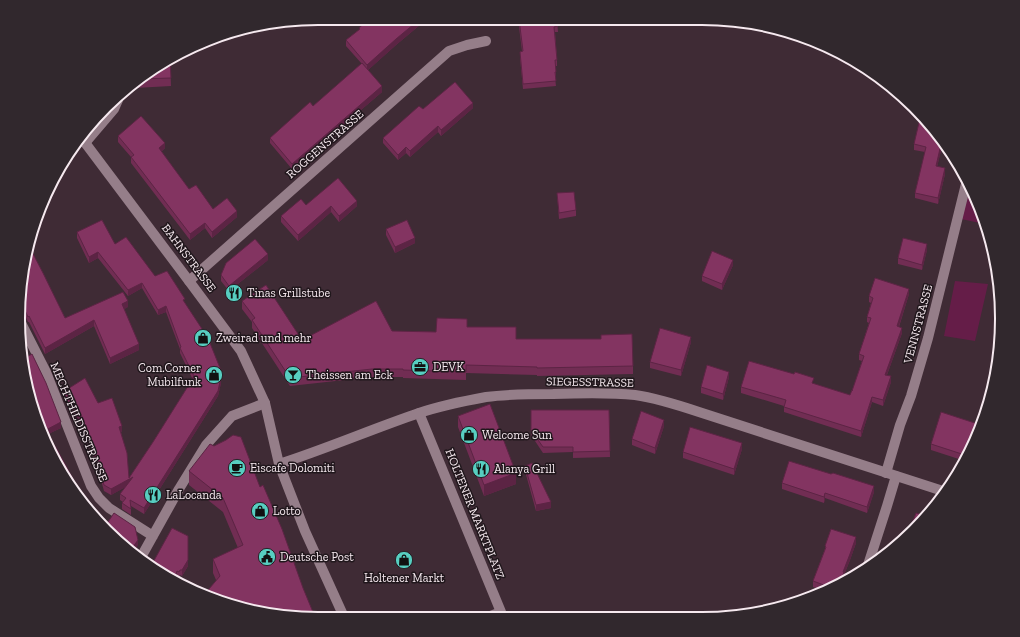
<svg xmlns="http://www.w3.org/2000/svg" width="1020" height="637" viewBox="0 0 1020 637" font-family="'Zilla Slab',serif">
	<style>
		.green { fill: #651d48 }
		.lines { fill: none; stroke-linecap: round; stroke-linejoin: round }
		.path { stroke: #a09098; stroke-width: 2.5; stroke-dasharray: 2 2; stroke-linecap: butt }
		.minor { stroke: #957e89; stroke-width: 10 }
		.secondary { stroke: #957e89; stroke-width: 10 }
		.wall { fill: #712d53 }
		.shaded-wall { fill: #5c2444 }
		.building { fill: #833461; stroke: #5c2444 }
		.labels { text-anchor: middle; stroke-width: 3; stroke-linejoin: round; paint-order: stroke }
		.street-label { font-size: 12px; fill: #f6e9ef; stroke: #20171c }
		.poi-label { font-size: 12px; fill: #f6e9ef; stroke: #20171c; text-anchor: start }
		.rim { fill: none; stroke: #f6e9ef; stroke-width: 2 }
	</style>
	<rect width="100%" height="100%" fill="#3f2b35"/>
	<path class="green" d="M969 185 982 213 980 223 961 219Z
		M955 281 988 284 975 341 944 336Z"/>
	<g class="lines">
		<path class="path" d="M54 184 56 187
			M514 613H552L566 618"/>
		<path class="minor" d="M85 143 114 109 118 100
			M189 281 449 51 467 45 486 41
			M18 317 46 372 91 486 99 498 109 508 153 536
			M419 413 501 612 488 617
			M886 473 900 425 911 396 928 338 967 180
			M140 559 179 489 206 445 232 416 265 403
			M867 568 887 506 896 476"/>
		<path class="secondary" d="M80 136 189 281 241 351 265 403 279 464 305 531 344 617
			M279 464C326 449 372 429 419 413 440 406 464 401 486 397 508 394 531 394 553 394 580 393 607 392 635 395 656 398 678 405 699 412L946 492"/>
	</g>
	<path class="wall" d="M389 18 427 19 396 45 368 70 382 92 292 169 270 143V138L313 106 362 64 346 46V40L359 30V28L383 23Z
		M447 19H454L450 23Z
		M518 19H557L558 32H555L557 60V66H555L556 72V78H555L556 86 523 89 520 57V52L522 51Z
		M170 59 171 86 135 88V84L151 69Z
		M473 108 441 136 438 132 410 157 406 153 398 160 383 143V138L423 109Z
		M928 121 943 142 937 167 945 174 938 204 915 198V193L925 152 914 150V144Z
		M118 136 165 148 161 152 189 189 213 209 237 217 212 238 205 228 190 240 131 163V157L118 142Z
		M557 193 576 210V216L559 219Z
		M306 205 357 206 339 222 331 212 298 241 281 222V216Z
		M386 229 415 243 395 253 386 235Z
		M77 232 115 244 155 276 185 303 221 383 218 396 144 514 131 506V515L122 509V503L123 502 120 500V494L125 487 111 495 104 491 98 469H97L89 442 87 443 79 419 73 422 63 398V392L98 403 122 431 121 432 129 478 153 442 189 385V383L192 378 180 353V349L166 312 158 315 142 288 128 296 98 258 89 263 77 238Z
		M30 248 65 318 128 307 124 309 139 350 110 364 94 326 45 354 29 322H28L24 314 19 311Z
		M927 250 922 270 898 264V258Z
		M268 260 229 291 221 281V275Z
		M733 265 722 290 702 281V276Z
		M909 294 899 327 902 333 887 375 891 382 883 406 872 402 861 437 784 412V406L741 393V387L814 384 850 395 852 391 862 361 859 360V354L869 323 867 322V317L871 303 869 302V296Z
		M242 301 302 340 392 331 436 332 467 327 516 339 633 366V374L537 376V375L466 373V380L403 378V377H372L290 386 252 328V322L242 309Z
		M691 342 681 376 650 368V362Z
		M23 359 61 428 46 435 28 396Z
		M729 377 723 400 701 393V387Z
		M531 410H609L610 457 573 458V452L543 453 531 435Z
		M458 416 516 484 484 496 458 427Z
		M664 426 655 454 632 445V439Z
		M931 444 971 452 965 461 931 450Z
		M742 449 734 475 683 458V452Z
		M525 466 551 508 536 511 525 471Z
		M189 471 260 487 303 588 216 580 213 573V559L238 548 223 512 189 485Z
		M831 474 874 492 867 513 825 498 824 503 782 489V483Z
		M856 543 850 560 844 575V578L842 583 825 591 813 587V581L825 549V546Z
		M151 566H188L182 576 180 575 179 578 177 577 176 580Z"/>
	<path class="shaded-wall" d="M420 19H427L396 45 367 71V65L396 39Z
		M450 19H454L450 23Z
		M382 86V92L292 169V164Z
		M473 103V108L441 136V130Z
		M438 126V132L410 157V151Z
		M942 140 943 142 936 172V166Z
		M165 143V148L159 154V148Z
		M406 147V153L398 160V155Z
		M945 168V174L938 204V198Z
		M357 201V206L339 222V216Z
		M331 206V212L298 241V235Z
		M237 211V217L212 238V232Z
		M205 223V228L190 240V234Z
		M415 238V243L395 253V247Z
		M927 244V250L922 270V265Z
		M98 252V258L89 263V257Z
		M268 254V260L229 291V286Z
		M733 260V265L722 290V284Z
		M142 283V288L128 296V290Z
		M909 289V294L897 332V326Z
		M128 301V307L122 310V304Z
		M166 306V312L158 315V310Z
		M94 320V326L45 354V348Z
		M902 328V333L885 380V375Z
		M691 337V342L681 376V370Z
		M139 344V350L110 364V358Z
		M729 372V377L723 400V394Z
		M891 376V382L883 406V400Z
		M221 377V383L218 396 144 514V508Z
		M872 397V402L861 437V431Z
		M79 413V419L73 422V417Z
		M664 420V426L655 454V448Z
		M61 422V428L46 435 44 431Z
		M122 426V431L119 432V427Z
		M87 437H89V442L87 443Z
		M742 443V449L734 475V469Z
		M516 473V484L484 496V485Z
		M133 477V483L111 495V489Z
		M874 486V492L867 513V507Z
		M825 493V498L824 503V497Z
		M551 502V508L536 511V505Z
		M188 536V566L182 576V570Z
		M856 537V543L850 560 844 575V578L842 583 840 584 843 572Z
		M138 540V545L132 554 130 551Z
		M177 571V577L176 580 174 579Z"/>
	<path class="building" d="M370 18H378L383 23 389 18 420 19 396 39 367 65 346 40 360 29 359 28Z
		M519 19H557L558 26 554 27 557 60H555L556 72H555L556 81 523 84 520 52 523 51Z
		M170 59 171 78 140 79 151 69Z
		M362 63 382 86 292 164 270 138 310 102 313 106Z
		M455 82 473 103 441 130 438 126 410 151 406 147 398 155 383 138 419 106 423 109Z
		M921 114 928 121 942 140 936 166 945 168 938 198 915 193 926 147 914 144Z
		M141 116 165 143 159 148 189 189 196 185 213 209 227 198 237 211 212 232 205 223 190 234 131 157 134 155 118 136Z
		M338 178 357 201 339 216 331 206 298 235 281 216 301 199 306 205Z
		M574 192 576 210 559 213 557 193Z
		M102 220 115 244 126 237 155 276 167 271 185 299 183 300 208 338 220 368 221 377 218 391 144 508 130 500 131 509 122 503 126 498 120 494 133 477 111 489 104 485 98 463H97L89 437H87L79 413 73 417 63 392 85 378 98 403 112 398 122 426 119 427 127 453 129 478 153 442 190 383H189L194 376 180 348 181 347 166 306 158 310 142 283 128 290 98 252 89 257 77 232Z
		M407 220 415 238 395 247 386 229Z
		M903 238 927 244 922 265 898 258Z
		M255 239 268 254 229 286 221 275 226 263Z
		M30 248 43 273 65 318 123 292 128 301 122 304 139 344 110 358 94 320 45 348 29 316 28 317 24 308 20 306Z
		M712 251 733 260 722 284 702 276Z
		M875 278 909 289 897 326 902 328 885 375 891 376 883 400 872 397 861 431 784 407 786 400 741 387 749 361 794 374 795 372 814 378 812 383 850 395 852 390V391L864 356 859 354 871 318 867 317 873 298 869 296Z
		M266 285 302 340 376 301 392 331 436 332 437 318 467 319V327H516V339H601V335L632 334 633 366 537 368V367L466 365V372L403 370V369H372L290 378 252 320 255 318 242 301Z
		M660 328 691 337 681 370 650 362Z
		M32 354 46 383 61 422 44 431 33 407 35 406 27 390 23 359Z
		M707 365 729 372 723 394 701 387Z
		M490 404 516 473 484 485 458 416Z
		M531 410H609L610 451 573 452V447H543L531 430Z
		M641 411 664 420 655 448 632 439Z
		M941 412 981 425 971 452 968 456 931 444Z
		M690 427 742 443 734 469 683 452Z
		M233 435 241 437 260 487 263 485 282 529 303 588 315 617 280 616 203 596 220 576 213 559 243 545 223 498 189 471 210 444 214 446 226 440Z
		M55 446 84 499 82 500 69 485 52 448Z
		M789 461 831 474 833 473 874 486 867 507 825 493 824 497 782 483Z
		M532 463 551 502 536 505 525 466Z
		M114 513 135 527 138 540 130 551 106 525Z
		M916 513 926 516 908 535Z
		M172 528 188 536V560L182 570H180L179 572 177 571 174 579 151 566Z
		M831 529 856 537 850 554 843 572H844L840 584 832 588 813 581 826 547 825 546Z
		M900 541H902L899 545Z"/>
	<defs>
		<symbol id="restaurant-disc" viewBox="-11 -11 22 22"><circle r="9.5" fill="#57cec1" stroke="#20171c"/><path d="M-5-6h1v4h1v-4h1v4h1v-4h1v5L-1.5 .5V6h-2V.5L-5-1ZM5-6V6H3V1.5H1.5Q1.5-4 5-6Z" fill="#111"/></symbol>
		<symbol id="shop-disc" viewBox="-11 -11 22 22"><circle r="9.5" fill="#57cec1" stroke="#20171c"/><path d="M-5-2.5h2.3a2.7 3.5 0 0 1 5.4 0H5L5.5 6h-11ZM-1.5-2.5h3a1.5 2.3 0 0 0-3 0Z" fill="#111"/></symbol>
		<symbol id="office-disc" viewBox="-11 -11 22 22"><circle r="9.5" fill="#57cec1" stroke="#20171c"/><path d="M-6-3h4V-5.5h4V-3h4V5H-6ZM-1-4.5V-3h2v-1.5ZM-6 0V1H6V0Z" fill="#111"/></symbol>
		<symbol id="bar-disc" viewBox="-11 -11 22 22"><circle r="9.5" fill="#57cec1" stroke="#20171c"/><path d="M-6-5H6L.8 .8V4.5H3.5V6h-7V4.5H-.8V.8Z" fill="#111"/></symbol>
		<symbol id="cafe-disc" viewBox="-11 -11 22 22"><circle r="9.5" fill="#57cec1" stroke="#20171c"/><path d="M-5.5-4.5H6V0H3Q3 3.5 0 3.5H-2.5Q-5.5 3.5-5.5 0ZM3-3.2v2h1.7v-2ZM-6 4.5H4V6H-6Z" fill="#111"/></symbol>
		<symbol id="civic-disc" viewBox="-11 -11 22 22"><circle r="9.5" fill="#57cec1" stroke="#20171c"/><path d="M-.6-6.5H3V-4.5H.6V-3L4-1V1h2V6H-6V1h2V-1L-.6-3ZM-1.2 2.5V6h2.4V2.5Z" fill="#111"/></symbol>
	</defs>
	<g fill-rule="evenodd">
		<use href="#restaurant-disc" x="224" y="283" width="20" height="20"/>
		<use href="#shop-disc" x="193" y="328" width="20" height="20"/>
		<use href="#office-disc" x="410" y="357" width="20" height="20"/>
		<use href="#shop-disc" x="204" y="365" width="20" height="20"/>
		<use href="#bar-disc" x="283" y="365" width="20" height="20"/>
		<use href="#shop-disc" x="459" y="425" width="20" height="20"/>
		<use href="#cafe-disc" x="227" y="458" width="20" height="20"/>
		<use href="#restaurant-disc" x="471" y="459" width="20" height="20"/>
		<use href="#restaurant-disc" x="143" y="485" width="20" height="20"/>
		<use href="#shop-disc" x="250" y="501" width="20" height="20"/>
		<use href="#civic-disc" x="257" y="547" width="20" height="20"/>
		<use href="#shop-disc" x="394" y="550" width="20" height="20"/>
	</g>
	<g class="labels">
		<g class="street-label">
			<text transform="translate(325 144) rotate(-41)" y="4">ROGGENSTRASSE</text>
			<text transform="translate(189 258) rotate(53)" y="4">BAHNSTRASSE</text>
			<text transform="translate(918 324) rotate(-75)" y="4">VENNSTRASSE</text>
			<text transform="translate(590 382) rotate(1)" y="4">SIEGESSTRASSE</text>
			<text transform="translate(79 422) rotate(67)" y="4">MECHTHILDISSTRASSE</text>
			<text transform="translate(475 514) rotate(68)" y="4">HOLTENER MARKTPLATZ</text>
		</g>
		<g class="poi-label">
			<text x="247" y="297">Tinas Grillstube</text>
			<text x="216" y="342">Zweirad und mehr</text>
			<text x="433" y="371">DEVK</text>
			<text x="201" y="372" text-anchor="end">Com.Corner<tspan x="201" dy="14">Mubilfunk</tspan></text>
			<text x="306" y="379">Theissen am Eck</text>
			<text x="482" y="439">Welcome Sun</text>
			<text x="250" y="472">Eiscafe Dolomiti</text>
			<text x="494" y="473">Alanya Grill</text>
			<text x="166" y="499">LaLocanda</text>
			<text x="273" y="515">Lotto</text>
			<text x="280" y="561">Deutsche Post</text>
			<text x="404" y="582" text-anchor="middle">Holtener Markt</text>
		</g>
	</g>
	<path d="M0 0H1020V637H0ZM318 25H702A293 293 0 0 1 995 318V319A293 293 0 0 1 702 612H318A293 293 0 0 1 25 319V318A293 293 0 0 1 318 25Z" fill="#31282d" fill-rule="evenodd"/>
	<path class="rim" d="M318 25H702A293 293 0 0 1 995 318V319A293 293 0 0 1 702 612H318A293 293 0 0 1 25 319V318A293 293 0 0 1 318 25Z"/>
</svg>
